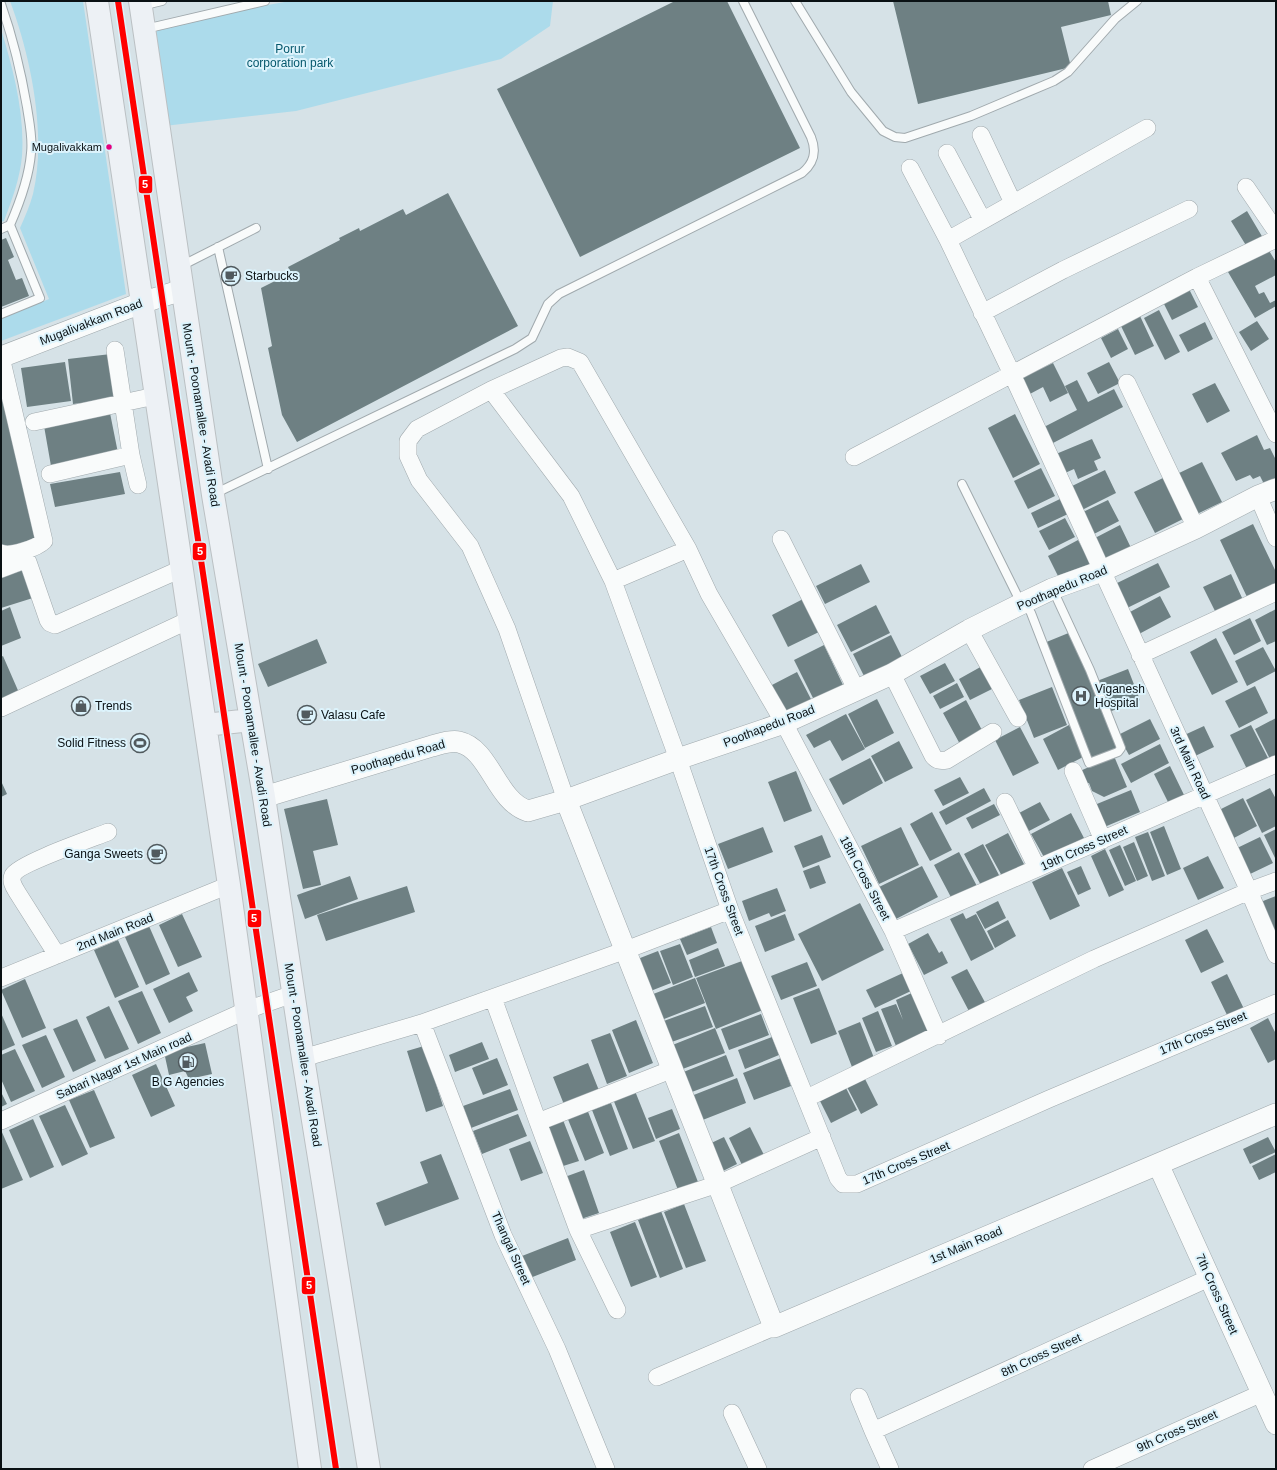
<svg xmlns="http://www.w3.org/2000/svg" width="1277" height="1470" viewBox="0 0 1277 1470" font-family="Helvetica,sans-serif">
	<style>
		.green { fill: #acdbeb }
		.building { fill: #6e8083 }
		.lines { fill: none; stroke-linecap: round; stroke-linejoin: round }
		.service-casing { stroke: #a0a9ad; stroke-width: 10 }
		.minor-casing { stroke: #a0a9ad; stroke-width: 18 }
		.tertiary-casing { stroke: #a0a9ad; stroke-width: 22 }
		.primary-casing { stroke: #bbc0c3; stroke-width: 24 }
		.service { stroke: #f9fbfb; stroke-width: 8 }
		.minor { stroke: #f9fbfb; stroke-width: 17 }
		.tertiary { stroke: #f9fbfb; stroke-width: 21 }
		.primary { stroke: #edf1f5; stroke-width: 22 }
		.metro-1-casing { stroke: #dcf3fc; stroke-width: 9 }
		.metro-1 { stroke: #f00; stroke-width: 6 }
		.bus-dot { fill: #e5007d; stroke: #dcf3fc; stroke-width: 1.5 }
		.labels { text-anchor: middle; stroke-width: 4; stroke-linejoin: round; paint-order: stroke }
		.bus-label { font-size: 11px; fill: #0a1114; stroke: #dcf3fc; text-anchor: end }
		.park-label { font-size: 12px; fill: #05586d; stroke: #dcf3fc }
		.poi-label { font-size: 12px; fill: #0a1114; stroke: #dcf3fc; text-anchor: start }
		.street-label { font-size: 12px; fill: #0a1114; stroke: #dcf3fc }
		.line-badge { stroke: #dcf3fc; stroke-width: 1.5 }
		.badge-label { font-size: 11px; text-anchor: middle; font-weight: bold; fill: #fff }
	</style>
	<rect width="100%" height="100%" fill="#d6e2e7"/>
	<path class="green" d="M10 1H83L126 294 1 341V319L49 299 20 228C25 217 30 205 33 194 47 135 31 57 10 1Z
		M290 1H553L550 26 501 59 296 111 164 126 151 26Z
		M1 29C13 69 25 113 22 156 20 178 12 200 4 221L1 222Z"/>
	<path class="building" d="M675 1H727L800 148 580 257 497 89Z
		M893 1H1108L1111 15 1061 27 1071 67 918 104Z
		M448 193 518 326 297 442 282 415 268 348 272 346 261 288 291 273 288 267 340 240 339 238 359 228 360 231 403 209 406 215Z
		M1247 211 1263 238 1247 247 1231 221Z
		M6 238 14 257 8 260 16 280 22 278 29 296 1 307V240Z
		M1268 249 1276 262V275L1255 286 1259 294 1264 292 1270 303 1276 300V306L1255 318 1228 272Z
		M1189 289 1198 307 1172 320 1163 302Z
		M1159 310 1180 352 1165 360 1144 318Z
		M1140 316 1154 346 1135 355 1121 326Z
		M1257 321 1269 339 1251 351 1239 332Z
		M1205 322 1213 339 1188 352 1179 335Z
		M1118 329 1128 349 1111 358 1101 338Z
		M111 354 117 399 73 404 68 359Z
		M65 362 71 401 27 407 21 368Z
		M1109 362 1120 383 1098 394 1087 373Z
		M1053 363 1068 393 1050 402 1043 387 1028 395 1020 379Z
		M1077 380 1088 402 1114 389 1123 407 1053 443 1044 427 1077 410 1065 386Z
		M1215 383 1230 411 1207 423 1192 394Z
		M1 391 40 541 2 549 1 545Z
		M110 413 118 453 51 466 44 426Z
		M1015 414 1040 464 1013 478 988 428Z
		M1257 435 1264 450 1270 448 1276 460V478L1264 484 1260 476 1253 479 1250 475 1236 481 1221 453Z
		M1092 439 1101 458 1094 461 1098 470 1078 479 1074 469 1065 473 1056 454Z
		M1202 462 1222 502 1197 514 1177 474Z
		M1041 468 1055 496 1028 509 1014 481Z
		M1105 470 1116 493 1082 510 1070 487Z
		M120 472 125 494 55 507 50 484Z
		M1163 478 1183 519 1155 533 1134 492Z
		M1060 499 1068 514 1038 528 1031 513Z
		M1108 500 1119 521 1094 534 1083 512Z
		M1065 518 1075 537 1049 550 1039 531Z
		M1253 524 1276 572V583L1247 597 1220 540Z
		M1120 525 1132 550 1107 562 1095 538Z
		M1078 540 1092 566 1061 582 1048 556Z
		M1158 563 1170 587 1123 610 1111 586Z
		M861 564 870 582 825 604 816 586Z
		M27 569 36 597 1 608V577Z
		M1231 574 1243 600 1216 613 1203 587Z
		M1160 596 1171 617 1139 634 1128 613Z
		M805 598 821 631 788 647 772 615Z
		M876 605 890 633 851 652 837 625Z
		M10 607 21 638 1 646V611Z
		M1276 609V641L1267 645 1255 620Z
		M1250 618 1261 641 1234 655 1222 632Z
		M1071 632 1118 749 1091 760 1044 643Z
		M891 635 904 661 866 680 853 654Z
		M1216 638 1238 682 1212 695 1190 652Z
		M317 639 327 663 268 687 258 664Z
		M824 645 843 685 814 700 794 660Z
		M1263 647 1276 671 1247 686 1235 661Z
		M3 656 20 695 1 703V657Z
		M945 663 955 681 930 694 920 676Z
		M984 665 996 687 970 700 959 679Z
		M1128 669 1140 700 1109 712 1097 681Z
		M797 672 813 703 785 717 770 686Z
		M957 683 964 697 940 709 933 696Z
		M1255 686 1268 713 1239 728 1225 701Z
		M1052 687 1067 725 1034 738 1019 700Z
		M877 699 894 733 865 748 848 714Z
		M966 700 984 734 961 746 943 713Z
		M846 714 865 749 842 761 830 740 814 748 806 735Z
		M1276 718V759L1271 761 1255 729Z
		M1150 719 1160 739 1129 755 1118 735Z
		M1069 725 1085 756 1058 770 1043 739Z
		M1251 725 1268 758 1247 769 1230 735Z
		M1204 726 1214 747 1191 758 1180 737Z
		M1020 727 1039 763 1013 776 995 740Z
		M899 741 913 768 885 782 871 756Z
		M1160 744 1169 763 1131 783 1121 764Z
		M1114 756 1127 787 1104 797 1092 791 1089 783 1086 784 1080 771Z
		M870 758 883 783 843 805 829 779Z
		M1170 766 1185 797 1169 804 1154 774Z
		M796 771 812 811 784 822 768 782Z
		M960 777 969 793 943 806 934 790Z
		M1 781 7 794 1 797Z
		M984 788 991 801 946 825 939 812Z
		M1270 788 1276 799V826L1262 833 1246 800Z
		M1131 790 1140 812 1102 828 1092 806Z
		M1243 798 1257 826 1232 839 1217 811Z
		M327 799 338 845 313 851 321 885 303 889 284 809Z
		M1040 802 1050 820 1029 831 1019 813Z
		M994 804 1000 815 972 829 966 818Z
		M932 812 952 850 930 861 910 824Z
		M1071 813 1084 838 1045 859 1031 834Z
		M1164 826 1181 869 1167 875 1150 832Z
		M763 827 773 852 728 869 718 844Z
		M901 827 919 865 879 884 861 846Z
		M1276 829V860L1264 835Z
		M1148 832 1165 876 1152 881 1135 837Z
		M1008 833 1025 866 1003 878 985 845Z
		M822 835 831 857 803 868 794 846Z
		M1260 837 1273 863 1248 875 1235 849Z
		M1134 842 1148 876 1137 881 1123 847Z
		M983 844 1001 879 983 889 964 854Z
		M1120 845 1136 881 1125 886 1109 850Z
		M1105 849 1124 890 1109 897 1091 856Z
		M959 852 979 890 954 903 934 865Z
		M1208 856 1224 888 1198 900 1183 868Z
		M819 865 826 883 810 889 803 871Z
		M922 866 938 897 896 919 879 887Z
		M1081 866 1091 889 1078 895 1067 872Z
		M1062 868 1080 906 1050 920 1032 882Z
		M350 876 358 899 305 919 297 895Z
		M407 886 415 912 326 941 317 915Z
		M777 888 786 911 771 917 769 913 749 921 742 901Z
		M1276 896V947L1258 903Z
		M998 901 1006 918 985 929 976 912Z
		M860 903 884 950 822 981 798 934Z
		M963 913 966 919 976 914 994 949 971 961 950 919Z
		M182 914 202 957 178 967 159 925Z
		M785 914 795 940 765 952 755 926Z
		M1008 920 1016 936 995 948 987 931Z
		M149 926 170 974 146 985 125 937Z
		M711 927 717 943 687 955 680 939Z
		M1207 929 1224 962 1201 973 1185 940Z
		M928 933 939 953 942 951 948 963 924 975 908 944Z
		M118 940 139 987 115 998 94 950Z
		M680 944 693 977 673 985 660 951Z
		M718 948 725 966 695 977 689 960Z
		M658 951 671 983 648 992 635 960Z
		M742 961 763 1010 716 1029 696 978Z
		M807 962 817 986 781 1000 771 976Z
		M967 969 987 1006 971 1015 951 977Z
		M189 972 198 991 186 997 193 1011 169 1023 153 989Z
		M903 973 911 991 875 1008 866 990Z
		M1227 974 1245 1011 1229 1019 1211 982Z
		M695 978 705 1003 659 1021 648 996Z
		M25 979 46 1028 22 1038 1 990Z
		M819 988 837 1034 811 1044 793 998Z
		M142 991 161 1033 138 1044 118 1001Z
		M914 992 930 1033 896 1046 881 1009 896 1004 903 1020 896 1000Z
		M109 1006 129 1049 105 1059 86 1017Z
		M705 1006 713 1027 669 1043 661 1022Z
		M878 1011 892 1046 876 1052 862 1018Z
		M1 1013 15 1045 1 1051Z
		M761 1014 769 1035 729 1050 721 1029Z
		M1268 1018 1276 1034V1059L1268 1063 1250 1028Z
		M77 1019 96 1061 73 1072 53 1029Z
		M636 1020 653 1063 629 1073 612 1030Z
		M860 1022 874 1058 852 1067 838 1031Z
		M715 1028 725 1053 680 1070 670 1046Z
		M610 1033 627 1076 607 1084 591 1040Z
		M46 1035 65 1077 42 1088 22 1045Z
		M772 1037 779 1055 745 1069 738 1050Z
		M482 1042 489 1059 455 1072 449 1055Z
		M205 1043 212 1074 189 1079 185 1071 169 1075 164 1052Z
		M424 1046 443 1106 426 1112 407 1051Z
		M15 1049 35 1091 11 1102 1 1079V1055Z
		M726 1055 734 1076 684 1095 676 1075Z
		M497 1058 508 1085 483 1095 472 1068Z
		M781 1058 791 1086 754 1100 743 1073Z
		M588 1063 600 1093 565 1107 553 1077Z
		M156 1064 175 1106 151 1117 132 1075Z
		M737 1078 746 1103 695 1123 686 1098Z
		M865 1079 878 1105 861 1114 847 1087Z
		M846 1088 857 1110 831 1123 820 1101Z
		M510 1089 518 1110 471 1128 463 1106Z
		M94 1090 115 1138 90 1148 69 1100Z
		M635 1091 655 1141 633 1149 613 1099Z
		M1 1092 7 1104 1 1107Z
		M611 1103 628 1149 610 1156 592 1110Z
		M65 1105 88 1154 62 1166 39 1116Z
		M587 1109 604 1153 585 1161 567 1117Z
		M672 1109 680 1129 656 1139 648 1118Z
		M518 1114 527 1136 482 1154 473 1131Z
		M33 1119 54 1167 30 1178 9 1130Z
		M563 1120 579 1161 560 1167 545 1127Z
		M750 1127 764 1155 742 1165 729 1138Z
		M1 1130 23 1180 1 1189Z
		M679 1133 698 1182 678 1190 659 1141Z
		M724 1137 737 1164 719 1173 705 1146Z
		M1268 1137 1276 1152 1250 1164 1243 1149Z
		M530 1141 543 1173 521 1181 509 1149Z
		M441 1154 459 1199 385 1226 376 1203 428 1183 420 1162Z
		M1276 1154V1172L1259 1180 1252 1166Z
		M584 1170 599 1213 578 1220 562 1178Z
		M684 1204 706 1261 686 1268 664 1212Z
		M661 1211 683 1269 660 1278 638 1220Z
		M635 1222 657 1277 631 1287 610 1232Z
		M568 1238 576 1260 530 1278 522 1256Z"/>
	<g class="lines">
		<defs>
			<path id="service" d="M795 1 851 92 883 131 895 137 905 138 971 116 1054 81 1068 72 1115 19 1137 1
				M1 4C13 38 21 72 27 107 29 121 33 138 31 153 29 178 20 202 10 225L40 298 1 314
				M141 6 162 1
				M145 29 265 1
				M1 229 10 225
				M218 247 268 469
				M181 266 256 228
				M962 484 1021 603
				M214 494 515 349 532 338 548 304 559 294 802 173C814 163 817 152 811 137L743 1
				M1025 603 1031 613 1089 763 1118 752 1121 748 1090 670 1053 590"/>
			<path id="minor" d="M981 135 1013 203
				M947 153 982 219
				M910 168 948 240 1012 374 1249 891 1276 955
				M1246 187 1276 231
				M948 240 1147 128
				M1197 277 1276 434
				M982 313 1063 270 1189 209
				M115 350 131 455 138 485
				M1 357 44 541C37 548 10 557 1 553
				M1127 383 1196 528
				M491 390 571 496 613 581 678 759 730 910 838 1178 843 1184H857L1049 1099 1276 1003
				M34 422 155 396
				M854 457 1197 277 1276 239
				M50 474 131 455
				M1258 496 1276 538
				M781 539 857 691
				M1 569 22 561 28 562 48 620 50 623 55 625 181 569
				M613 581 688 549
				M969 630 1018 718
				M1140 655 1276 592
				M892 674 933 756C937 761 941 761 947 760L993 732
				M1 708 189 620
				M1073 771 1103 840
				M566 800 507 629 470 546 419 480 408 456V441L417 429 491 390 561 358 568 357 580 362 688 549 709 594 784 723 893 931 939 1036
				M1005 802 1037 868
				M893 931 1276 764
				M57 955 17 892C14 887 10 881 13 875 18 864 93 838 108 832
				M1 978 229 885
				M493 998 538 1122 673 1069
				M422 1023 503 1235 557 1349 606 1469
				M303 1058 422 1023 626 950 730 910
				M807 1098 1094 959 1249 891 1276 881
				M1 1121 247 1010 293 994
				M538 1122 578 1230 718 1184 822 1137
				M578 1230 617 1310
				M657 1377 774 1327
				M859 1397 873 1431 890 1469
				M732 1413 758 1469
				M873 1431 1209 1278
				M1092 1469 1262 1393"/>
			<path id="tertiary" d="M1 357 141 303 182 290
				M264 797 432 746C440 744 450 740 459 742 490 749 496 801 528 811L566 800 678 759 784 723 892 674 969 630 1025 602 1052 589 1102 571 1196 528 1258 496 1276 489
				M566 800 774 1327 1276 1114
				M1158 1164 1276 1424"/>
			<path id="primary" d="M97 1 229 885 310 1469
				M140 1 213 495 264 797 303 1058 369 1469
				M205 725 251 720"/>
		</defs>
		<use href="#service" class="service-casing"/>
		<use href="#minor" class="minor-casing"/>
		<use href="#tertiary" class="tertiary-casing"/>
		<use href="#primary" class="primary-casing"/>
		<use href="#service" class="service"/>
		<use href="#minor" class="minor"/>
		<use href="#tertiary" class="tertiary"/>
		<use href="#primary" class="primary"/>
		<defs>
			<path id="metro-1" d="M118 1 336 1469"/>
		</defs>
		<use href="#metro-1" class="metro-1-casing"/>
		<use href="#metro-1" class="metro-1"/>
	</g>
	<defs>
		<symbol id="cafe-ring" viewBox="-11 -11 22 22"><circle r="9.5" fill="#dcf3fc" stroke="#515a5e" stroke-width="1.5"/><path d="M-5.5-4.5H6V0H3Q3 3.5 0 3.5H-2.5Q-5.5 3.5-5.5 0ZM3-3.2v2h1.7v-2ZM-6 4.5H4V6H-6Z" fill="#515a5e"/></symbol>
		<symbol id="hospital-ring" viewBox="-11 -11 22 22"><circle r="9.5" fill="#dcf3fc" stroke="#515a5e" stroke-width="1.5"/><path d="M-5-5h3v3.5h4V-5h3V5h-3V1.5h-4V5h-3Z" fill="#515a5e"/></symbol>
		<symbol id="shop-ring" viewBox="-11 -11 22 22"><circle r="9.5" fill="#dcf3fc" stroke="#515a5e" stroke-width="1.5"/><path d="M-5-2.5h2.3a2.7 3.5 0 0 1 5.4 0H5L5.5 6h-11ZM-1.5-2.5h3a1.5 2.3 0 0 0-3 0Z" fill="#515a5e"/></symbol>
		<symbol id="stadium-ring" viewBox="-11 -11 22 22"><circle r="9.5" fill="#dcf3fc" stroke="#515a5e" stroke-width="1.5"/><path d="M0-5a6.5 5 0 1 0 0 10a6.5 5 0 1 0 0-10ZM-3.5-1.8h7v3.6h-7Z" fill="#515a5e"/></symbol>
		<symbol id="fuel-ring" viewBox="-11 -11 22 22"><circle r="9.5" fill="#dcf3fc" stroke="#515a5e" stroke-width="1.5"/><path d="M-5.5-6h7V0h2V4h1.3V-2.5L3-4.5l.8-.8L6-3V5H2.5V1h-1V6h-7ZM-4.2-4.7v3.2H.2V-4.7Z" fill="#515a5e"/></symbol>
	</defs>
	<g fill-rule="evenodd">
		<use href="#cafe-ring" x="220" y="265" width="22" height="22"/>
		<use href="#hospital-ring" x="1070" y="685" width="22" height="22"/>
		<use href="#shop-ring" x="70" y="695" width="22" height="22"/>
		<use href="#cafe-ring" x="296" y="704" width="22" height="22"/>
		<use href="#stadium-ring" x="129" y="732" width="22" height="22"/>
		<use href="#cafe-ring" x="146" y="843" width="22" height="22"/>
		<use href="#fuel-ring" x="177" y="1051" width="22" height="22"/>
	</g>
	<circle class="bus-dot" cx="109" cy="147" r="3.5"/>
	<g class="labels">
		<g class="bus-label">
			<text x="102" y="151">Mugalivakkam</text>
		</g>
		<g class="park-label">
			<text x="290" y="53">Porur<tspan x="290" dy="14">corporation park</tspan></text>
		</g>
		<g class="poi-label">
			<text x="245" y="280">Starbucks</text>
			<text x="1095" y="693">Viganesh<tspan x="1095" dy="14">Hospital</tspan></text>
			<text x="95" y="710">Trends</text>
			<text x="321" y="719">Valasu Cafe</text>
			<text x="126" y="747" text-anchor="end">Solid Fitness</text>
			<text x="143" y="858" text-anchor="end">Ganga Sweets</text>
			<text x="188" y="1086" text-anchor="middle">B G Agencies</text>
		</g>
		<g class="street-label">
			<text transform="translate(91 322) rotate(-21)" y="4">Mugalivakkam Road</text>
			<text transform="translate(201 415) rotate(81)" y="4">Mount - Poonamallee - Avadi Road</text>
			<text transform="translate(1062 588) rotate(-23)" y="4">Poothapedu Road</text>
			<text transform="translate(769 726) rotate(-21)" y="4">Poothapedu Road</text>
			<text transform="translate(253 735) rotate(81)" y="4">Mount - Poonamallee - Avadi Road</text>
			<text transform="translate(398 757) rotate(-16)" y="4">Poothapedu Road</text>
			<text transform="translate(1190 763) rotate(65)" y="4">3rd Main Road</text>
			<text transform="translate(1084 848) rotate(-24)" y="4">19th Cross Street</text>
			<text transform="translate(865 878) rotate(62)" y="4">18th Cross Street</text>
			<text transform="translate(724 891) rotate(70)" y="4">17th Cross Street</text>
			<text transform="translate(115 932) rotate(-22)" y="4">2nd Main Road</text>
			<text transform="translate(1203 1033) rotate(-23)" y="4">17th Cross Street</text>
			<text transform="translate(303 1055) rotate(81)" y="4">Mount - Poonamallee - Avadi Road</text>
			<text transform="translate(124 1066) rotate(-24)" y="4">Sabari Nagar 1st Main road</text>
			<text transform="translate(906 1163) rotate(-23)" y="4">17th Cross Street</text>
			<text transform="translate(966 1245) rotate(-23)" y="4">1st Main Road</text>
			<text transform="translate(511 1248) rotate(66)" y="4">Thangal Street</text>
			<text transform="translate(1217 1294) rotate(66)" y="4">7th Cross Street</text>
			<text transform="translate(1041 1355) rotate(-25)" y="4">8th Cross Street</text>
			<text transform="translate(1177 1431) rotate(-24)" y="4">9th Cross Street</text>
		</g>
	</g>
	<g class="line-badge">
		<rect x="138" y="175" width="15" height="19" rx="4" fill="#f00"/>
		<rect x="192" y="542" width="15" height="19" rx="4" fill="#f00"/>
		<rect x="247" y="909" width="15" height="19" rx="4" fill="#f00"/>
		<rect x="301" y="1276" width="15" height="19" rx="4" fill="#f00"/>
	</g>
	<g class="badge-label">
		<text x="145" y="188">5</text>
		<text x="200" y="555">5</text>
		<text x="254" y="922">5</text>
		<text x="309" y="1289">5</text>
	</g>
	<rect width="1277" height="1470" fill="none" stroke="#0a1114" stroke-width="4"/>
</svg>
